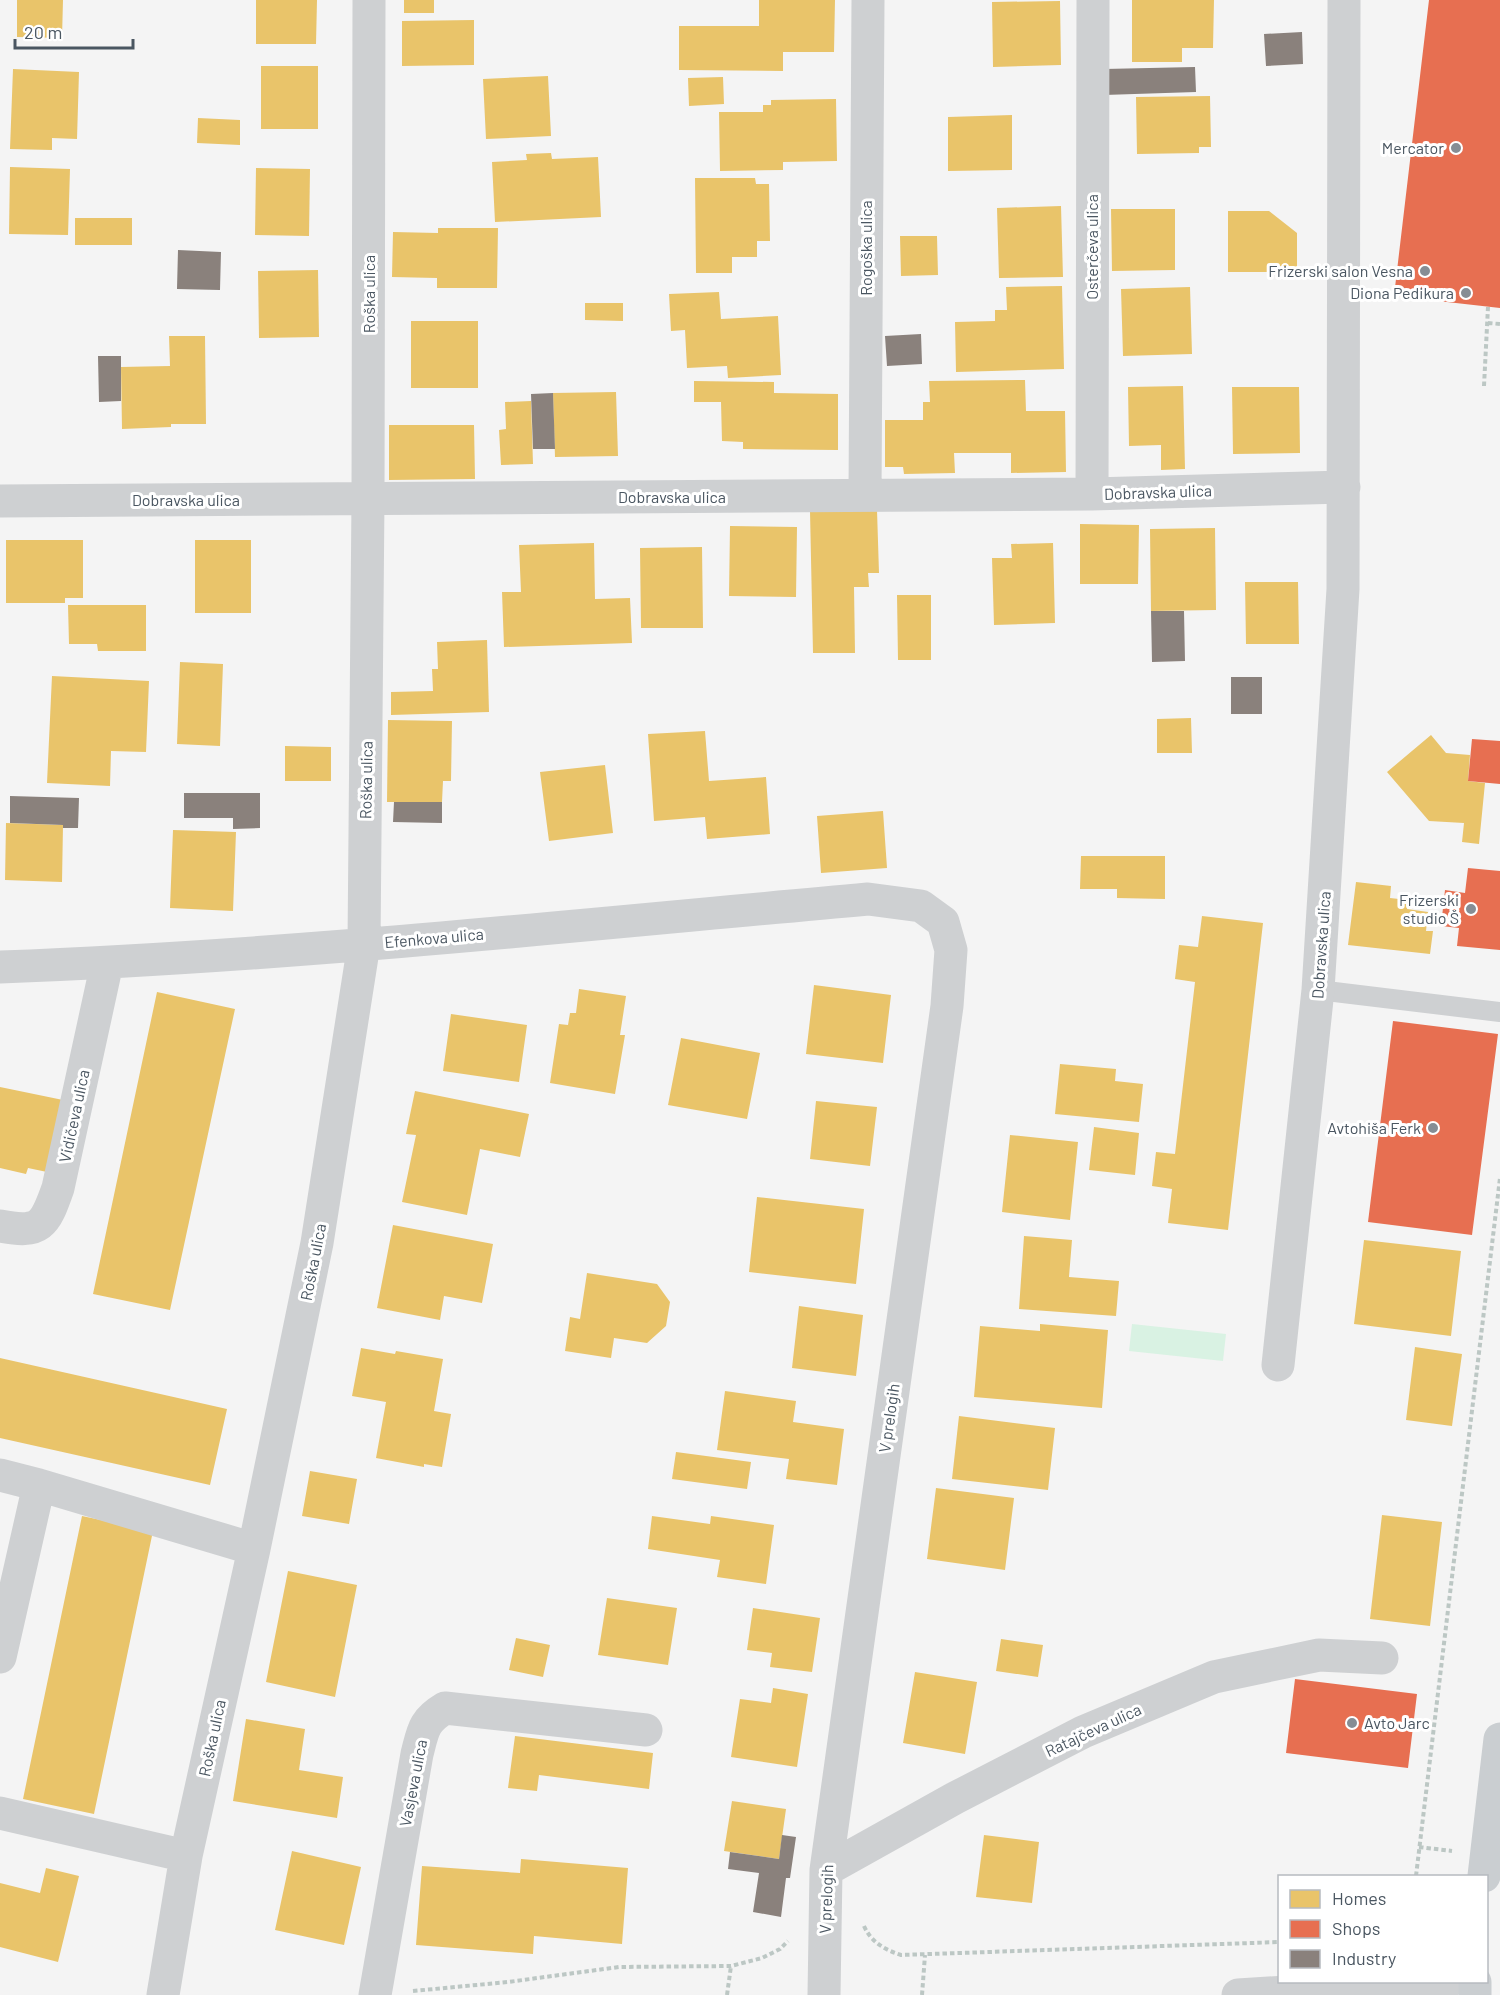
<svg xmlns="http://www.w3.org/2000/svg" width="1500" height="1995" viewBox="0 0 1500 1995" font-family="Barlow,sans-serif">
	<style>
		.green { fill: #d9f2e3 }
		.homes { fill: #e9c46a }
		.shops { fill: #e76f51 }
		.industry { fill: #8a817c }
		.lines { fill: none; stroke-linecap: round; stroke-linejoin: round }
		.path { stroke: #bcc7c4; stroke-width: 4; stroke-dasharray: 4.5 3; stroke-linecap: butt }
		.service { stroke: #ced0d2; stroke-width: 20 }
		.minor { stroke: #ced0d2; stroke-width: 33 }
		.tertiary { stroke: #ced0d2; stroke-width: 33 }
		.primary { stroke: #caced1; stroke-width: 33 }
		.poi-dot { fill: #868d94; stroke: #fff; stroke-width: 2 }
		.labels { text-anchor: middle; stroke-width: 6; stroke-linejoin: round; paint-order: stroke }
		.poi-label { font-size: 16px; fill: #4a5661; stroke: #fff; text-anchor: end }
		.street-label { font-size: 16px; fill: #4a5661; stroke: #fff }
	</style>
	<rect width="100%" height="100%" fill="#f4f4f4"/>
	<path class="green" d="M1132 1324 1226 1334 1223 1361 1129 1351Z"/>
	<path class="homes" d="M17 0H63L62 38 17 37Z
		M256 0H317L316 44H256Z
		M404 0H434V13H404Z
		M759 0H835L834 52H783V71L679 70V26H759Z
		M1132 0H1214L1213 48H1182V62H1132Z
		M1060 1 1061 65 993 67 992 2Z
		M474 20V65L402 66V21Z
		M261 66H318V129H261Z
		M13 69 79 72 77 139 52 138V150L10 149Z
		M548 76 551 136 486 139 483 79Z
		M723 77 724 104 689 106 688 78Z
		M1210 96 1211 147H1199V153L1137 154 1136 97Z
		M836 99 837 161 783 162V170L720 171 719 112H763V105H771V100Z
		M1012 115V170L948 171V117Z
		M198 118 240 120V145L197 143Z
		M551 153 552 159 598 157 601 217 495 222 492 162 527 160 526 154Z
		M10 167 70 169 68 235 9 234Z
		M256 168 310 169 309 236 255 235Z
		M695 178H755L756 184H769L770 241H757V257H732V273H696Z
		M1061 206 1063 277 999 278 997 208Z
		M1111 209H1175V270L1112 271Z
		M1228 211H1269L1297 233V272H1228Z
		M75 218H132V245H75Z
		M438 228H498L497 288H437V278L392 277 393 232 438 233Z
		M900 236H937L938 275 901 276Z
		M318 270 319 337 259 338 258 271Z
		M1062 286 1064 369 956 372 955 322 995 321V310H1007L1006 287Z
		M1190 287 1192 354 1123 356 1121 289Z
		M719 292 721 319 778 316 781 375 728 378 727 366 687 368 685 330 671 331 669 294Z
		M585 303H623V321L585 320Z
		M411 321H478V388H411Z
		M169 336H205L206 424H171V427L122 429 121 367 170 366Z
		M1025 380 1026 411H1065L1066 472 1011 473V453H954L955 473 904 474 903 467H885V420H923V402H930L929 381Z
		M694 381 774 382V393L838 394V450L743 449V442L722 441 721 402H694Z
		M1183 386 1185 469 1161 470V445L1129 446 1128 387Z
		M1232 387H1299L1300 453 1233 454Z
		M616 392 618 456 555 457 553 393Z
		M531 401 533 464 501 465 499 430 506 429 505 402Z
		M389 425H474L475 479 389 480Z
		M877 510 879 573H868L869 587H854L855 653H813L810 511Z
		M1080 524 1139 525 1138 584H1080Z
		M730 526 797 527 796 597 729 596Z
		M1215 528 1216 610 1151 611 1150 529Z
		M6 540H83V598H65V603H6Z
		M195 540H251V613H195Z
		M594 543 595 599 630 598 632 643 504 647 502 592H521L519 545Z
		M1053 543 1055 623 994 625 992 558H1012L1011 544Z
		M702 547 703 628H641L640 548Z
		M1245 582H1298L1299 644H1246Z
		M897 595H931V660H898Z
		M68 605H146V651H98L97 644H69Z
		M487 640 489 712 391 715V692L433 691 432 669H438L437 642Z
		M180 662 223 664 220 746 177 744Z
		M52 676 149 681 146 752 111 751 110 786 47 783Z
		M1191 718 1192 753H1157V719Z
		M388 720 452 721 451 781H443L442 802H387Z
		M705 731 709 781 766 777 770 834 707 839 705 817 654 821 648 734Z
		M1431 735 1446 753 1470 755 1468 781 1485 783 1479 844 1462 842 1464 823 1429 821 1387 772Z
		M285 746 331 747V781H285Z
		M605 765 613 833 549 841 540 772Z
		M883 811 887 868 821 873 817 816Z
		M6 823 63 825 62 882 5 880Z
		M173 830 236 832 233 911 170 908Z
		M1081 856H1165V899L1117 898V889H1080Z
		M1356 882 1391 886 1390 898 1408 900 1407 909 1428 912 1426 931H1433L1430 954 1348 945Z
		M1202 916 1263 923 1228 1230 1168 1223 1172 1189 1152 1186 1156 1152 1175 1154 1195 982 1175 979 1179 945 1198 947Z
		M814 985 891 995 883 1063 806 1054Z
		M579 989 626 996 620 1035H625L615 1094 550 1083 559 1024 568 1025 570 1013H576Z
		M157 992 235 1009 170 1310 93 1294Z
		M451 1014 527 1025 519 1082 443 1071Z
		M681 1038 760 1053 747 1119 668 1105Z
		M1060 1064 1116 1069 1115 1081 1143 1084 1139 1122 1055 1114Z
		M0 1087 63 1100 47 1172 28 1168 26 1174 0 1168Z
		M415 1091 529 1114 520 1157 480 1149 467 1215 402 1202 416 1135 406 1134Z
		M816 1101 877 1107 870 1166 810 1159Z
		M1094 1127 1139 1133 1135 1175 1089 1170Z
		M1010 1135 1078 1142 1070 1220 1002 1212Z
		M757 1197 864 1209 856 1284 749 1272Z
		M393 1225 493 1244 482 1303 444 1296 440 1320 377 1308Z
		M1024 1236 1072 1240 1069 1277 1119 1281 1116 1316 1019 1309Z
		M1364 1240 1461 1251 1451 1336 1354 1324Z
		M587 1273 657 1284 670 1302 666 1326 647 1343 614 1338 611 1358 565 1351 570 1317 580 1319Z
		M799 1306 863 1315 856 1376 792 1368Z
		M1040 1324 1108 1330 1102 1408 974 1397 980 1326 1040 1331Z
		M1415 1347 1462 1354 1452 1426 1406 1420Z
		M361 1348 395 1354 396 1351 443 1359 434 1411 451 1414 442 1467 424 1464V1467L376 1458 386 1402 352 1396Z
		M0 1358 227 1409 210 1485 0 1438Z
		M725 1391 796 1401 793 1422 844 1429 837 1485 786 1479 789 1459 717 1450Z
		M959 1416 1055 1428 1048 1490 952 1479Z
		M676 1452 751 1462 747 1489 672 1479Z
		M310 1471 357 1479 349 1524 302 1516Z
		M936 1488 1014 1498 1005 1570 927 1559Z
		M1382 1515 1442 1522 1430 1626 1370 1619Z
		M82 1516 153 1531 94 1814 23 1799Z
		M652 1516 710 1524 711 1516 774 1525 766 1584 717 1577 720 1560 648 1549Z
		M288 1571 357 1585 335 1697 266 1682Z
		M607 1598 677 1608 668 1665 598 1655Z
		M753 1608 820 1618 812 1672 770 1667 772 1653 747 1650Z
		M516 1638 550 1645 543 1677 509 1670Z
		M1001 1639 1043 1645 1038 1677 996 1671Z
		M915 1672 977 1682 965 1754 903 1743Z
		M773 1688 808 1694 797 1767 731 1757 740 1699 771 1703Z
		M246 1719 305 1729 299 1770 343 1777 337 1818 233 1801Z
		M515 1736 653 1753 649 1789 539 1775 537 1791 508 1788Z
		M732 1801 786 1809 779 1859 724 1851Z
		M984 1835 1039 1842 1032 1903 976 1897Z
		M292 1851 361 1867 344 1945 275 1930Z
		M521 1859 628 1868 622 1944 534 1936 533 1954 416 1945 422 1866 520 1873Z
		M46 1868 79 1876 58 1962 0 1947V1883L40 1893Z"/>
	<path class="shops" d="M1429 0H1500V308L1394 296Z
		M1472 739 1500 741V784L1468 781Z
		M1468 868 1500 871V950L1457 946 1459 928 1441 926 1445 890 1465 893Z
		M1393 1021 1498 1034 1472 1235 1368 1222Z
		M1295 1679 1417 1694 1408 1768 1286 1753Z"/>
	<path class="industry" d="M1302 32 1303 64 1266 66 1264 34Z
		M1195 67 1196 92 1104 95V69Z
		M178 250 221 252 220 290 177 289Z
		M921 334 922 364 887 366 885 336Z
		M98 356H121V401L99 402Z
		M553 393 555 449H533L531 394Z
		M1151 611H1184L1185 661 1152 662Z
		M1231 677H1262V714H1231Z
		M184 793H260V828L233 829V818H184Z
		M10 796 79 798 78 828H63V825L10 823Z
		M394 802H442V823L393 822Z
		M782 1835 796 1837 790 1878H786L781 1917 753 1912 759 1873 728 1869 730 1852 779 1859Z"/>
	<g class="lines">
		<path class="path" d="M1488 323 1500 324
			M1484 386 1488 307
			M1419 1847 1452 1851
			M1416 1876 1500 1178
			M864 1926C871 1942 885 1950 901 1955L1280 1942
			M413 1991 508 1982 619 1967 731 1966 762 1958 780 1949 788 1941
			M727 1995 731 1966
			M922 1995 925 1955"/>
		<path class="service" d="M1318 990 1500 1012"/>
		<path class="minor" d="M1092 494 1093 0
			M865 495 868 0
			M0 501 1092 494 1344 487
			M0 967C290 956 579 925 868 899L921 906 943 922 951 950 947 1006 826 1870 824 1995
			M0 1226C41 1234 45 1225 58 1188L107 963
			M1278 1365 1318 990 1343 589 1344 0
			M0 1475 39 1485 254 1549
			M0 1657 39 1485
			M0 1813 186 1856
			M826 1870 955 1798 1083 1732 1214 1677 1319 1655 1382 1658
			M163 1995 186 1856 254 1549 317 1243 364 944 368 499 369 0
			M375 1995 417 1754C423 1731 423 1721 445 1708L646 1730"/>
		<path class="tertiary" d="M1238 1995 1448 1982"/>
		<path class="primary" d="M1484 1876 1500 1739
			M1475 1995V1982"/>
	</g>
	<g class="poi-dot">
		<circle cx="1456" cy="148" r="6"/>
		<circle cx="1425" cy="271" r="6"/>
		<circle cx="1466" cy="293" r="6"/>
		<circle cx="1471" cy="909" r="6"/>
		<circle cx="1433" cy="1128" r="6"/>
		<circle cx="1352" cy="1723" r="6"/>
	</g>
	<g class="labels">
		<g class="poi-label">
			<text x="1444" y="154">Mercator</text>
			<text x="1413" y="277">Frizerski salon Vesna</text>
			<text x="1454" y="299">Diona Pedikura</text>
			<text x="1459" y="906">Frizerski<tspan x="1459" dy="18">studio Š</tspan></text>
			<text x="1421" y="1134">Avtohiša Ferk</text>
			<text x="1364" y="1729" text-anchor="start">Avto Jarc</text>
		</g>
		<g class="street-label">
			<text transform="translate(1092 247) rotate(-90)" y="6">Osterčeva ulica</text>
			<text transform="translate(866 248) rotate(-90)" y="6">Rogoška ulica</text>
			<text transform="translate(369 294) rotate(-90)" y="6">Roška ulica</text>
			<text transform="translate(1158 492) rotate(-2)" y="6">Dobravska ulica</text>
			<text x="672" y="503">Dobravska ulica</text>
			<text x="186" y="506">Dobravska ulica</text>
			<text transform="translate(366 780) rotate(-89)" y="6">Roška ulica</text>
			<text transform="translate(434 938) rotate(-5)" y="6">Efenkova ulica</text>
			<text transform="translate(1321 945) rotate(-86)" y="6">Dobravska ulica</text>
			<text transform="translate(74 1116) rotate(-78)" y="6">Vidičeva ulica</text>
			<text transform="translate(313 1262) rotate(-79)" y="6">Roška ulica</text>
			<text transform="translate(889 1418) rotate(-82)" y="6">V prelogih</text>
			<text transform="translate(1093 1730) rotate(-25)" y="6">Ratajčeva ulica</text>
			<text transform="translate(212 1738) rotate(-78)" y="6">Roška ulica</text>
			<text transform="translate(413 1783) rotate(-79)" y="6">Vasjeva ulica</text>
			<text transform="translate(826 1899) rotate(-88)" y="6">V prelogih</text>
		</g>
	</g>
	<rect x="1278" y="1875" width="210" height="108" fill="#ffffff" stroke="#b7bbc0" stroke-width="1.5"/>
	<rect x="1290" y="1890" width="30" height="18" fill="#e9c46a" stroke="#b7bbc0" stroke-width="1.5"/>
	<text x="1332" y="1905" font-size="18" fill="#4a5661">Homes</text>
	<rect x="1290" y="1920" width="30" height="18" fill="#e76f51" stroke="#b7bbc0" stroke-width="1.5"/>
	<text x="1332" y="1935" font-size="18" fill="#4a5661">Shops</text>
	<rect x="1290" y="1950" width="30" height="18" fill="#8a817c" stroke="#b7bbc0" stroke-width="1.5"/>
	<text x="1332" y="1965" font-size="18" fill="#4a5661">Industry</text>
	<path d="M15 39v9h118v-9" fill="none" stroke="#4a5661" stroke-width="3"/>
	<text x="24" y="39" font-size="18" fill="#4a5661" stroke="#ffffff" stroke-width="4.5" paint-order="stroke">20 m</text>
</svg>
